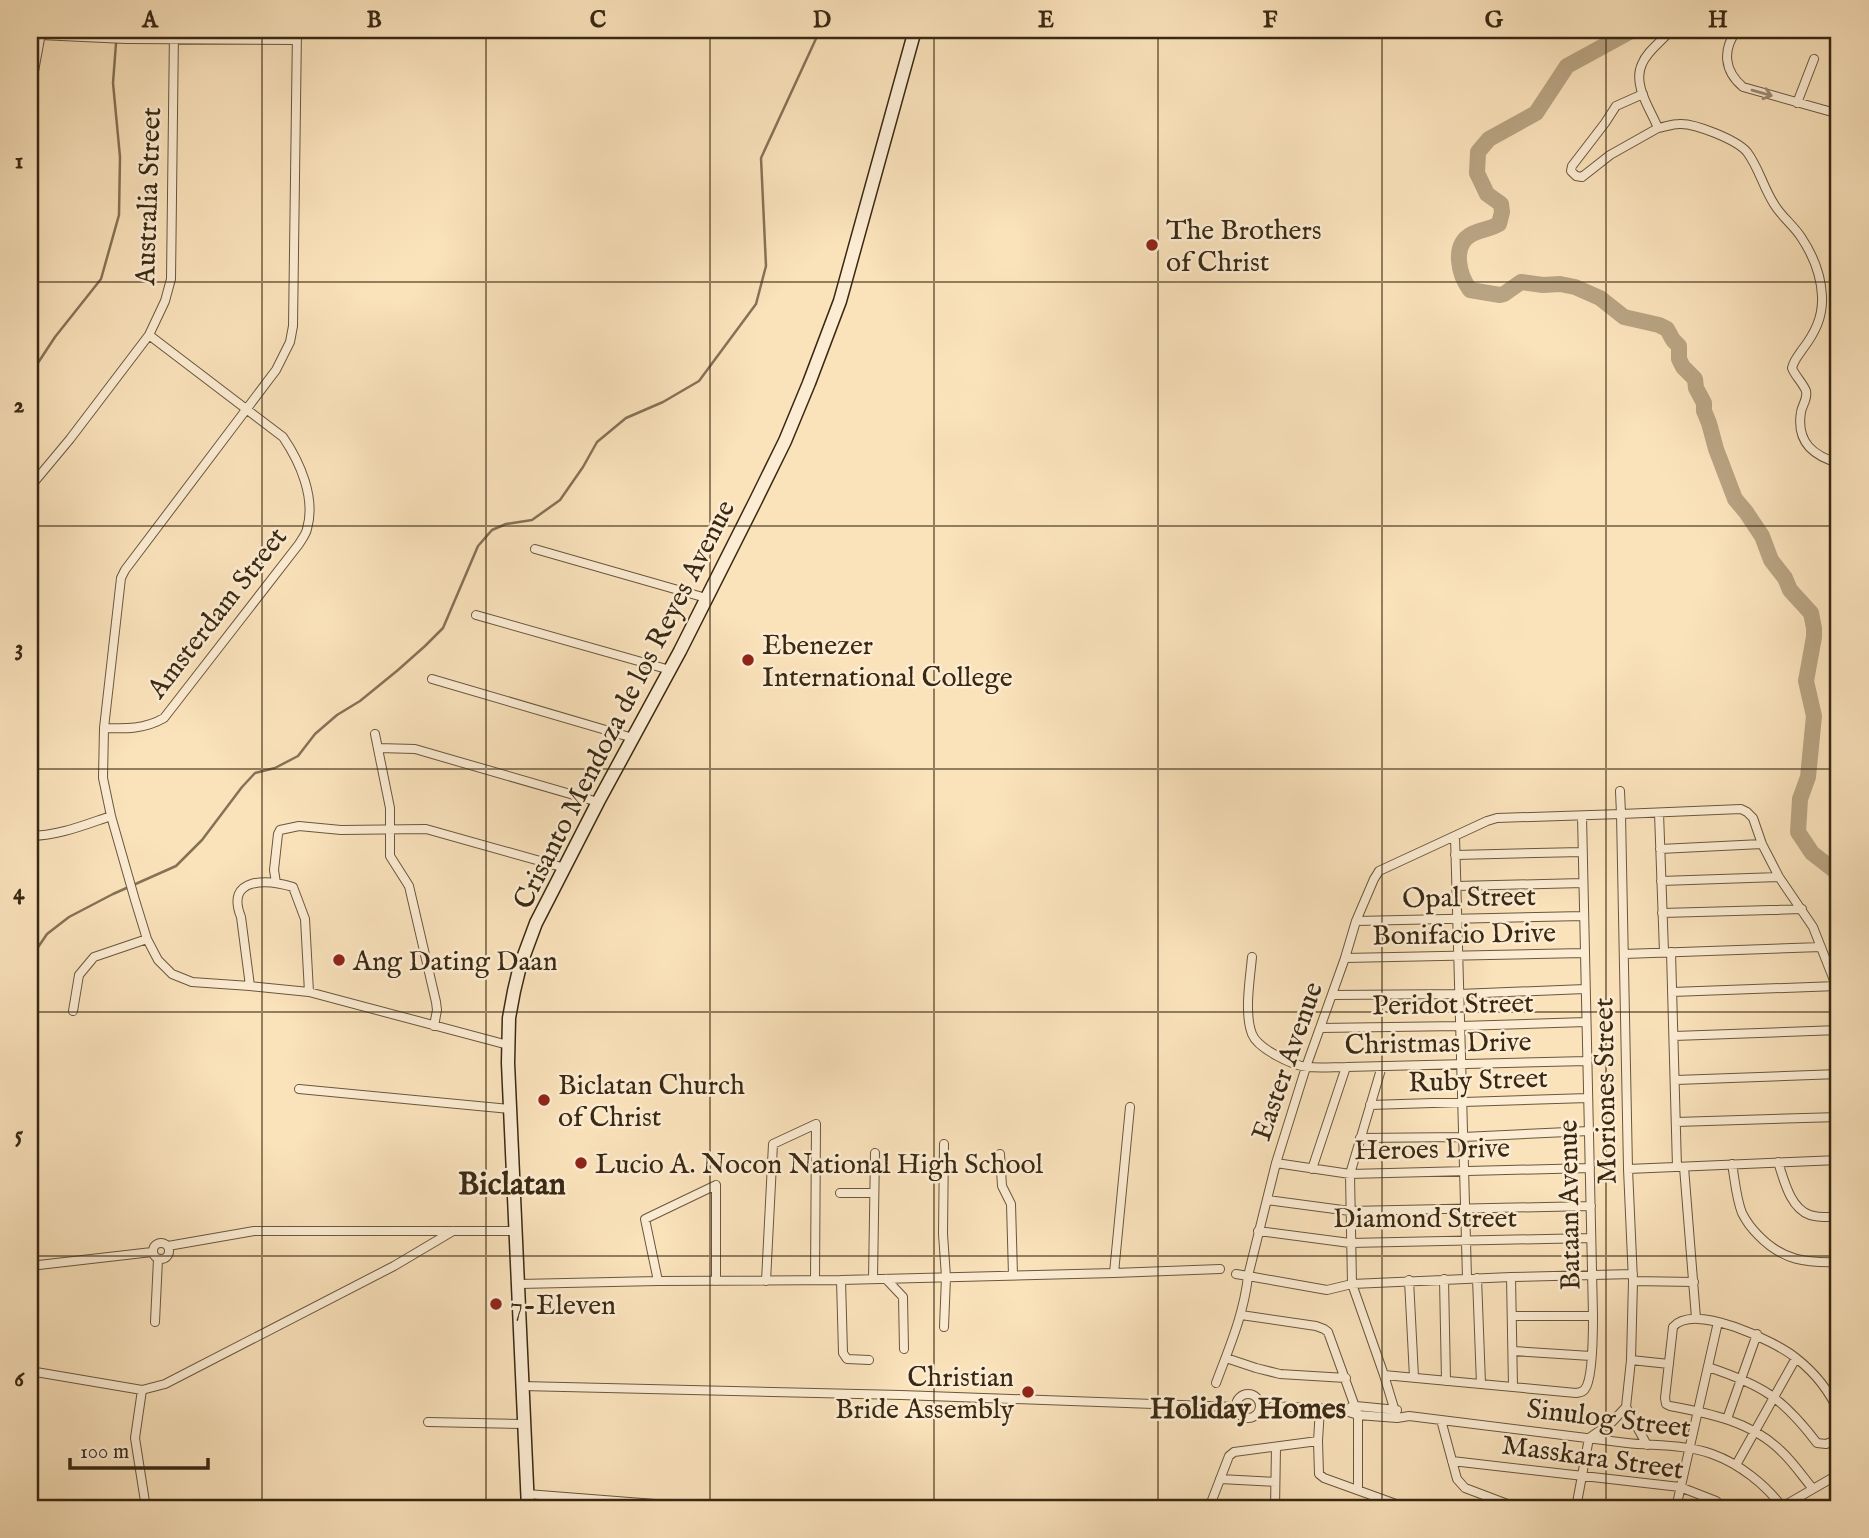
<svg xmlns="http://www.w3.org/2000/svg" width="1869" height="1538" viewBox="0 0 1869 1538" font-family="'IM FELL English',serif">
	<style>
		.lines { fill: none; stroke-linecap: round; stroke-linejoin: round }
		.stream { stroke: #857256; stroke-width: 2.5 }
		.river { stroke: #b8a382; stroke-width: 16 }
		.minor-casing { stroke: #69573d; stroke-width: 10 }
		.secondary-casing { stroke: #392913; stroke-width: 15 }
		.minor { stroke: #fcecd3; stroke-width: 8 }
		.secondary { stroke: #fcecd3; stroke-width: 12 }
		.oneway { stroke: #9a8a73 }
		.grid { fill: none; stroke: #392913; stroke-width: 2; stroke-opacity: 0.55 }
		.poi-dot { fill: #8f2418; stroke: #fcecd3; stroke-width: 2.5 }
		.labels { text-anchor: middle; stroke-width: 5; stroke-linejoin: round; paint-order: stroke }
		.street-label { font-size: 28px; fill: #392913; stroke: #fcecd3 }
		.poi-label { font-size: 28px; fill: #392913; stroke: #fcecd3; text-anchor: start }
		.neighbourhood-label { font-size: 30px; font-weight: bold; fill: #392913; stroke: #fcecd3 }
		.quarter-label { font-size: 32px; font-weight: bold; fill: #392913; stroke: #fcecd3 }
		.neatline { fill: none; stroke: #392913; stroke-width: 2.5 }
		.grid-label { font-size: 23px; text-anchor: middle; font-weight: bold; fill: #392913 }
	</style>
	<rect width="100%" height="100%" fill="#fae2bb"/>
	<filter id="stains"><feTurbulence type="fractalNoise" baseFrequency=".00286" numOctaves="4"/><feColorMatrix values="0 0 0 0 .2 0 0 0 0 .09 0 0 0 0 .02 0 0 0 .5 -.17"/></filter>
	<radialGradient id="worn" r=".72"><stop offset=".6" stop-color="#630" stop-opacity="0"/><stop offset="1" stop-color="#630" stop-opacity=".3"/></radialGradient>
	<g class="lines">
		<path class="stream" d="M30 375 55 337 101 279 119 215 120 157 113 83 117 30
			M30 959 47 934 69 917 113 894 176 866 202 840 242 787 255 773 275 768 298 756 315 734 337 715 360 701 398 670 425 646 443 628 478 546 492 530 506 524 532 520 560 500 583 467 597 442 626 418 663 402 699 381 756 304 766 266 761 158 820 30"/>
		<path class="river" d="M1633 30 1567 66 1536 113 1489 139 1478 152 1477 173 1487 194 1501 204 1502 212 1499 224C1490 229 1480 230 1472 234 1451 245 1459 275 1470 290L1500 295 1504 294 1521 282 1543 285 1560 284 1575 287 1600 298 1624 317 1659 325 1667 329 1673 340 1679 346V359L1683 367 1695 379 1696 388 1704 403V411L1709 423 1716 449 1735 499 1746 512 1762 536 1771 560 1785 578 1790 590 1811 613 1814 628V637L1806 681 1814 716 1808 777 1800 799 1798 832 1812 853 1839 874"/>
		<defs>
			<path id="minor" d="M297 30 293 326 290 342 276 370 125 570 121 578 104 728 103 778 111 816 135 900 147 939 158 960 172 974 192 982 250 986 309 992 508 1045
				M1671 30C1662 41 1647 51 1642 64 1632 85 1651 110 1658 128 1665 127 1672 124 1679 124 1695 123 1737 140 1747 152 1759 168 1763 187 1774 204 1781 216 1793 225 1801 237 1813 255 1821 274 1822 296 1823 317 1815 333 1802 350 1798 356 1794 360 1792 368 1795 376 1803 383 1806 391 1808 399 1802 405 1801 412 1796 442 1813 456 1839 463
				M1737 30C1722 50 1724 71 1743 87L1839 114
				M40 35 126 39 297 40
				M30 93 41 33
				M1643 94 1616 106 1605 123 1572 166 1571 171 1576 176 1582 177 1610 155 1658 128
				M1797 103 1814 59
				M30 487 70 439 149 335 165 301 171 279 174 30
				M535 549 706 598
				M476 615 670 670
				M432 679 633 738
				M104 728C126 729 145 729 164 718L299 544C302 539 306 534 307 529 316 498 300 462 283 437L149 335
				M375 734 390 808V856L409 886 436 1002 437 1010 434 1026
				M378 748 415 749 598 802
				M1659 813 1664 952
				M30 836C58 836 84 825 111 816
				M1455 836 1467 1278
				M1660 849 1762 844
				M1455 855 1582 852
				M1661 881 1779 877
				M276 883 274 870 278 834 280 830 299 826 341 830 426 829 565 868
				M1456 886 1583 883
				M1662 913 1802 909
				M1356 921 1584 916
				M1671 952 1677 1167
				M1624 954 1821 947
				M1252 957C1250 979 1244 1013 1252 1034 1258 1049 1292 1065 1307 1067 1320 1068 1334 1067 1346 1067L1587 1061
				M1345 958 1584 953
				M250 986 241 917C225 877 267 879 293 887L305 919 309 992
				M1672 992 1837 986
				M1332 995 1459 994 1585 989
				M73 1011 79 975 94 957 147 939
				M1320 1028 1460 1026 1586 1022
				M1674 1036 1839 1030
				M1382 1066 1350 1174 1352 1284 1511 1277 1633 1274
				M1676 1080 1839 1074
				M299 1089 510 1109
				M1370 1105 1588 1098
				M1676 1122 1839 1117
				M1360 1138 1463 1137 1589 1131
				M1000 1154 1002 1186 1011 1204 1013 1275
				M1778 1162C1784 1180 1790 1208 1810 1215 1819 1218 1830 1217 1839 1217
				M1276 1163 1350 1174 1590 1168
				M1732 1164C1735 1180 1736 1198 1742 1213 1746 1221 1752 1229 1758 1235 1783 1261 1806 1263 1839 1262
				M1684 1167 1696 1318
				M1312 1169 1346 1067
				M1628 1169 1839 1160
				M840 1193H874
				M1267 1200 1350 1211 1591 1206
				M1834 1217V1200
				M1258 1231 1350 1243 1591 1238
				M153 1251a8 8 0 1 1 16 0a8 8 0 1 1-16 0Z
				M168 1246 254 1231H516
				M30 1266 152 1252
				M1114 1273 1130 1107
				M1511 1277 1513 1387
				M1477 1278 1481 1384
				M873 1279 875 1153
				M886 1279 903 1297 904 1349
				M1444 1279 1446 1381
				M841 1280 843 1353 847 1359 869 1360
				M1409 1280 1414 1377
				M658 1281 645 1219 716 1185V1281
				M766 1281 773 1144 816 1124 815 1280
				M1633 1281 1694 1282
				M519 1284 658 1281 841 1280 1114 1273 1220 1269
				M1241 1315 1316 1326 1324 1329 1328 1332 1358 1415V1490
				M1512 1316H1593
				M155 1322 158 1259
				M944 1327 946 1277 943 1234 944 1144
				M1513 1351 1591 1356
				M1226 1358 1256 1368 1280 1374 1346 1378
				M1631 1360 1669 1364
				M1708 1367C1762 1385 1782 1397 1817 1443L1826 1444 1839 1439
				M30 1371 142 1390 165 1384 394 1266 453 1231
				M1384 1375 1576 1393C1581 1392 1582 1393 1585 1389 1593 1379 1593 1330 1593 1316L1582 816
				M1216 1383C1229 1348 1244 1314 1248 1276L1236 1274
				M522 1386 901 1395 1236 1407
				M142 1390 135 1438 146 1508
				M1236 1406a12 12 0 1 1 24 0a12 12 0 1 1-24 0Z
				M1273 1406 1342 1410 1358 1415 1397 1418 1409 1416C1482 1425 1555 1434 1627 1443 1655 1446 1685 1444 1712 1454 1740 1464 1766 1485 1783 1508
				M1351 1407 1356 1406 1397 1410
				M1320 1408 1318 1441 1319 1474 1324 1478 1407 1508
				M1397 1418 1384 1375 1352 1284 1327 1290 1248 1276 1276 1163 1306 1067 1345 958 1356 921 1374 879 1379 871 1487 821 1497 818 1621 814 1620 791
				M1727 1419 1757 1334
				M1441 1420 1457 1479 1465 1488 1518 1508
				M428 1422 524 1424
				M1647 1445 1626 1407 1631 1360 1633 1281 1628 1169 1621 814 1741 809 1747 812 1753 818 1762 844 1779 877 1813 927 1839 993
				M1452 1461 1680 1487 1716 1501 1724 1508
				M1736 1465 1796 1358
				M1220 1479 1275 1482
				M1813 1489C1803 1477 1793 1462 1781 1451 1752 1422 1709 1413 1670 1406L1666 1404 1665 1398 1673 1327C1694 1302 1775 1341 1796 1358 1814 1372 1830 1392 1839 1413
				M527 1494 668 1505 790 1508
				M1209 1508 1229 1456 1234 1452 1318 1441
				M1275 1508 1276 1447
				M1576 1508 1589 1438 1612 1422 1626 1407
				M1676 1508 1718 1322
				M1780 1508 1839 1474"/>
			<path id="secondary" d="M528 1508 508 1063 509 1018 514 991 520 966 536 923 598 802 680 651 755 502 785 441 809 383 840 301 915 30"/>
		</defs>
		<use href="#minor" class="minor-casing"/>
		<use href="#secondary" class="secondary-casing"/>
		<use href="#minor" class="minor"/>
		<use href="#secondary" class="secondary"/>
	</g>
	<defs><path id="oneway-shaft" d="M-6 0H5M1.5-3L5.5 0L1.5 3" fill="none" stroke-width="1.6" stroke-linecap="round" stroke-linejoin="round" transform="scale(1.75)"/></defs>
	<use class="oneway" href="#oneway-shaft" transform="translate(1762 93) rotate(16)"/>
	<path class="grid" d="M262 30V1508M486 30V1508M710 30V1508M934 30V1508M1158 30V1508M1382 30V1508M1606 30V1508M30 282H1839M30 526H1839M30 769H1839M30 1012H1839M30 1256H1839"/>
	<g class="poi-dot">
		<circle cx="1152" cy="245" r="7"/>
		<circle cx="748" cy="660" r="7"/>
		<circle cx="339" cy="960" r="7"/>
		<circle cx="544" cy="1100" r="7"/>
		<circle cx="581" cy="1163" r="7"/>
		<circle cx="496" cy="1304" r="7"/>
		<circle cx="1028" cy="1392" r="7"/>
	</g>
	<g class="labels">
		<g class="street-label">
			<text transform="translate(147 196) rotate(-88)" y="10">Australia Street</text>
			<text transform="translate(216 612) rotate(-52)" y="10">Amsterdam Street</text>
			<text transform="translate(623 704) rotate(-63)" y="10">Crisanto Mendoza de los Reyes Avenue</text>
			<text transform="translate(1469 896) rotate(-1)" y="10">Opal Street</text>
			<text transform="translate(1464 933) rotate(-1)" y="10">Bonifacio Drive</text>
			<text transform="translate(1453 1003) rotate(-1)" y="10">Peridot Street</text>
			<text transform="translate(1438 1042) rotate(-1)" y="10">Christmas Drive</text>
			<text transform="translate(1286 1061) rotate(-71)" y="10">Easter Avenue</text>
			<text transform="translate(1478 1079) rotate(-2)" y="10">Ruby Street</text>
			<text transform="translate(1604 1091) rotate(-91)" y="10">Moriones Street</text>
			<text transform="translate(1432 1148) rotate(-1)" y="10">Heroes Drive</text>
			<text transform="translate(1568 1205) rotate(-91)" y="10">Bataan Avenue</text>
			<text x="1425" y="1227">Diamond Street</text>
			<text transform="translate(1609 1417) rotate(7)" y="10">Sinulog Street</text>
			<text transform="translate(1593 1456) rotate(8)" y="10">Masskara Street</text>
		</g>
		<g class="poi-label">
			<text x="1166" y="239">The Brothers<tspan x="1166" dy="32">of Christ</tspan></text>
			<text x="762" y="654">Ebenezer<tspan x="762" dy="32">International College</tspan></text>
			<text x="353" y="970">Ang Dating Daan</text>
			<text x="558" y="1094">Biclatan Church<tspan x="558" dy="32">of Christ</tspan></text>
			<text x="595" y="1173">Lucio A. Nocon National High School</text>
			<text x="510" y="1314">7-Eleven</text>
			<text x="1014" y="1386" text-anchor="end">Christian<tspan x="1014" dy="32">Bride Assembly</tspan></text>
		</g>
		<g class="neighbourhood-label">
			<text x="1248" y="1418">Holiday Homes</text>
		</g>
		<g class="quarter-label">
			<text x="512" y="1194">Biclatan</text>
		</g>
	</g>
	<rect width="1869" height="1538" fill="none" stroke="#fae2bb" stroke-width="77"/>
	<path d="M70 1458v10h138v-10" fill="none" stroke="#392913" stroke-width="3.5"/>
	<text x="80" y="1458" font-size="21" fill="#392913" stroke="#fcecd3" stroke-width="5" paint-order="stroke">100 m</text>
	<rect x="38" y="38" width="1792" height="1462" class="neatline"/>
	<g class="grid-label">
		<text x="150" y="27">A</text>
		<text x="374" y="27">B</text>
		<text x="598" y="27">C</text>
		<text x="822" y="27">D</text>
		<text x="1046" y="27">E</text>
		<text x="1270" y="27">F</text>
		<text x="1494" y="27">G</text>
		<text x="1718" y="27">H</text>
		<text x="19" y="168">1</text>
		<text x="19" y="412">2</text>
		<text x="19" y="655">3</text>
		<text x="19" y="899">4</text>
		<text x="19" y="1142">5</text>
		<text x="19" y="1386">6</text>
	</g>
	<rect width="100%" height="100%" filter="url(#stains)"/>
	<rect width="100%" height="100%" fill="url(#worn)"/>
</svg>
